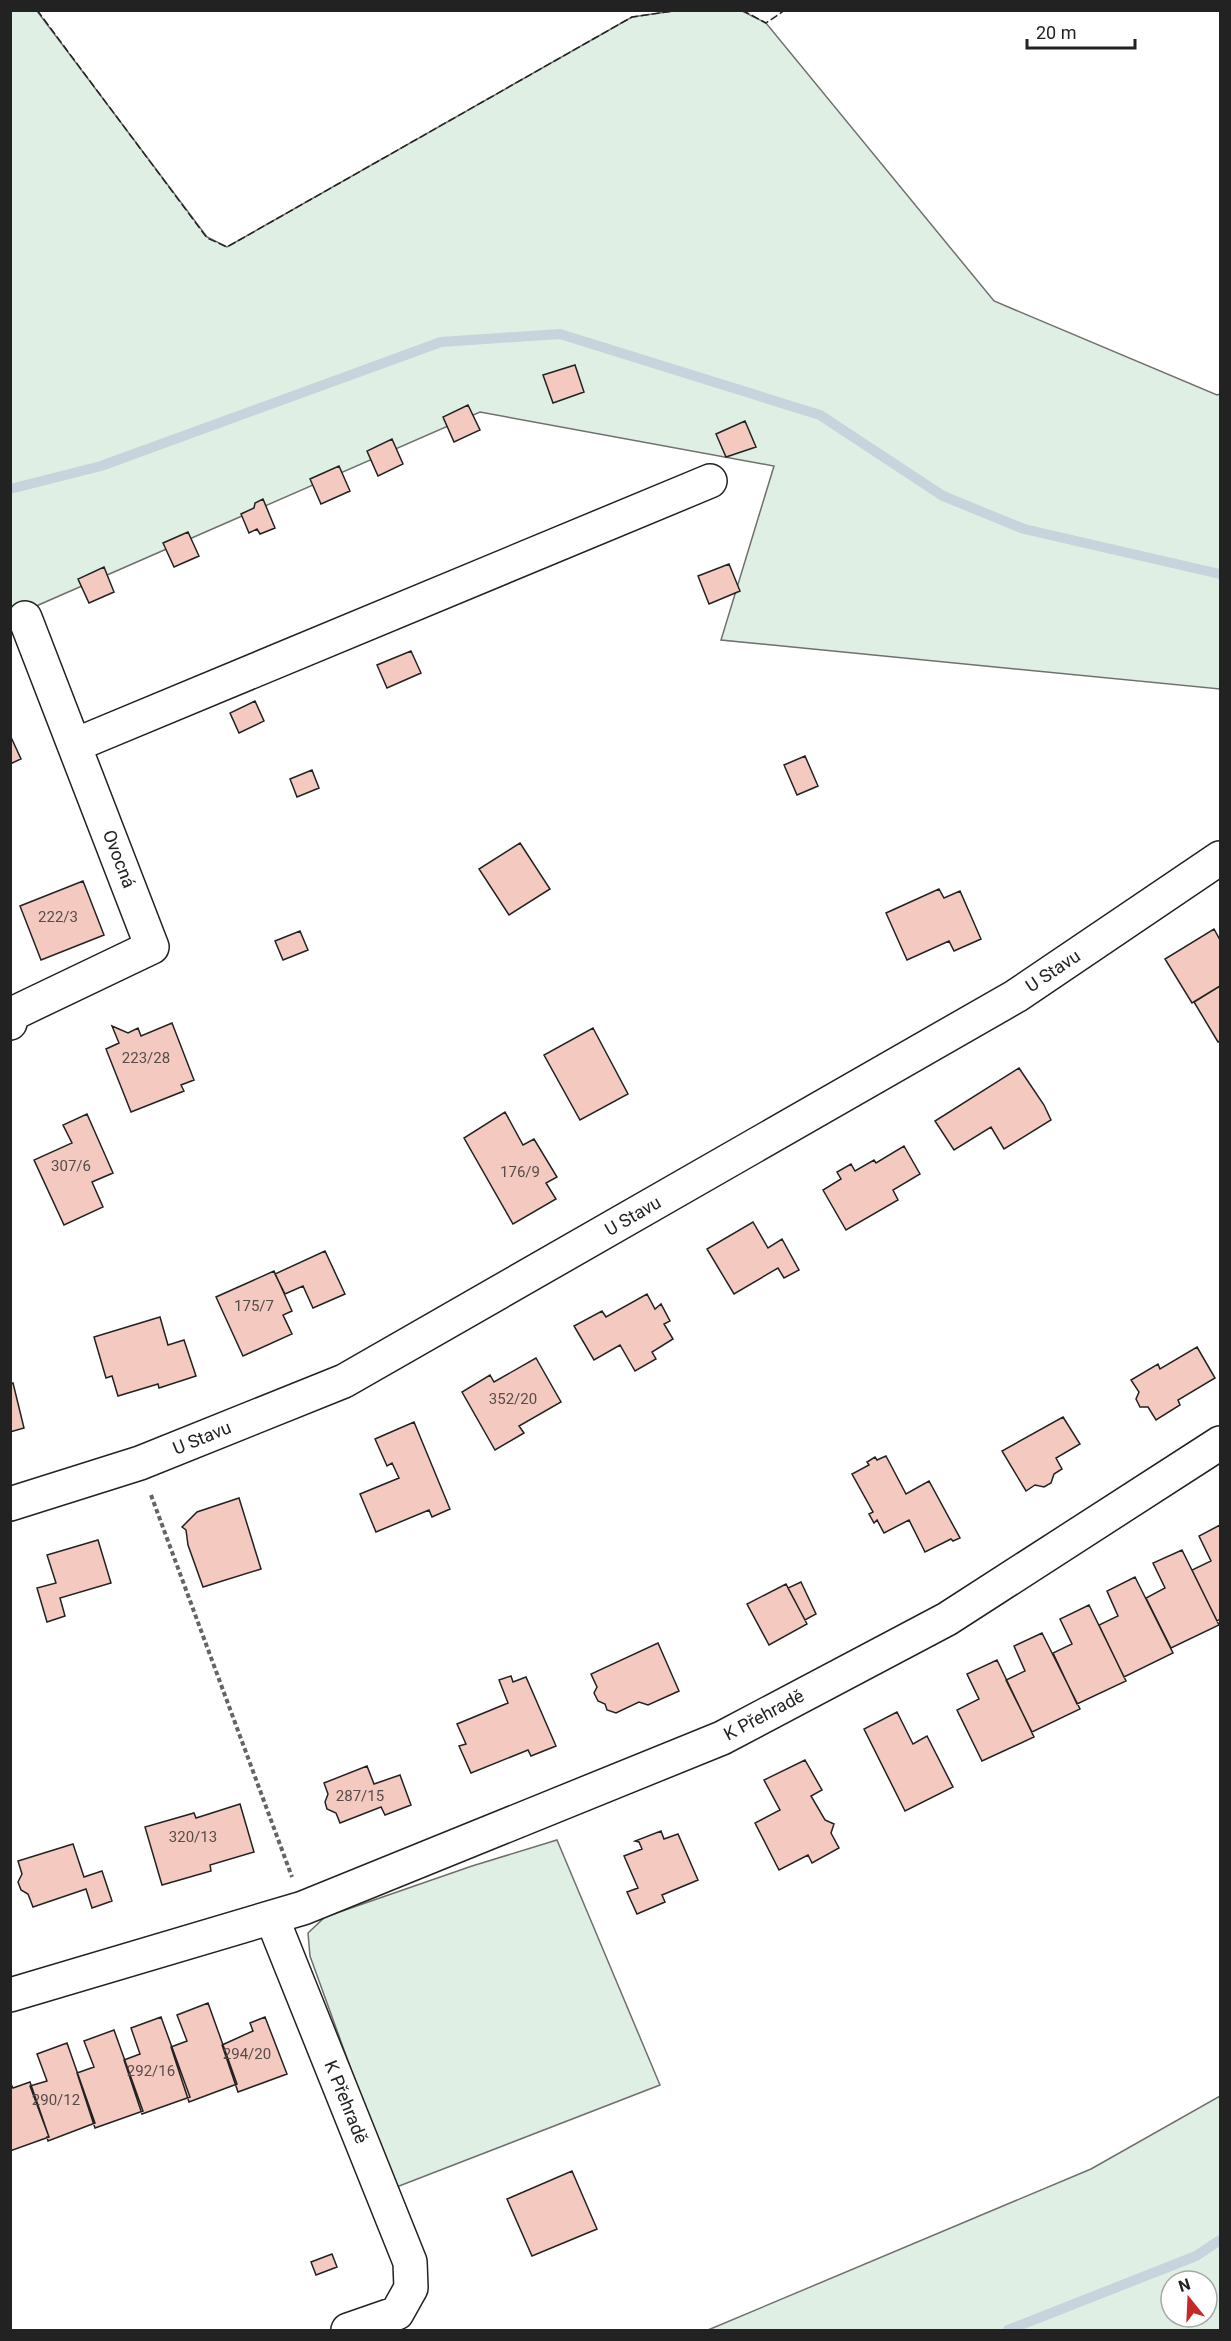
<svg xmlns="http://www.w3.org/2000/svg" width="1231" height="2341" viewBox="0 0 1231 2341" font-family="Roboto,sans-serif">
	<style>
		.green { fill: #e0efe3; stroke: #6f6f6f; stroke-width: 1.5; fill-rule: evenodd }
		.lines { fill: none; stroke-linecap: round; stroke-linejoin: round }
		.stream { stroke: #c7d3dd; stroke-width: 10 }
		.building { fill: #f3c9c0; stroke: #222; stroke-width: 1.5 }
		.minor-casing { stroke: #222; stroke-width: 36 }
		.path { stroke: #646464; stroke-width: 4; stroke-dasharray: 4.5 3; stroke-linecap: butt }
		.minor { stroke: #fff; stroke-width: 33 }
		.fence { stroke: #222; stroke-width: 1.5; stroke-dasharray: 8 3; stroke-linecap: butt }
		.labels { text-anchor: middle; stroke-width: 4.5; stroke-linejoin: round; paint-order: stroke }
		.number-label { font-size: 15px; fill: #564c4a }
		.street-label { font-size: 18px; fill: #222; stroke: #fff }
	</style>
	<rect width="100%" height="100%" fill="#fff"/>
	<path class="green" d="M680 10 742 11 766 23 994 301 1217 395 1220 394V689L721 640 774 466 480 412 11 617V11H37L207 237 227 247 632 17Z
		M557 1840 660 2085 394 2188 310 1956 308 1933 325 1917 472 1866Z
		M1220 2096V2330H708L1091 2169ZM1171 2281H1207V2317H1171Z"/>
	<g class="lines">
		<path class="stream" d="M10 489 101 466 441 342 560 334 820 415 943 496 1024 529 1220 574
			M1008 2330 1196 2256 1220 2240"/>
	</g>
	<path class="building" d="M575 365 584 392 553 403 543 375Z
		M468 405 480 430 454 442 443 417Z
		M745 421 756 447 726 457 716 434Z
		M392 439 403 464 378 476 367 451Z
		M339 466 350 491 321 504 310 479Z
		M263 499 275 528 260 534 257 529 249 533 241 514 254 508 255 503Z
		M188 532 199 556 174 567 163 543Z
		M729 564 740 591 709 604 698 576Z
		M104 567 114 592 89 603 78 579Z
		M411 651 421 673 387 688 377 665Z
		M255 701 264 721 239 733 230 713Z
		M10 735 21 759 10 764Z
		M805 756 818 786 797 795 784 765Z
		M312 770 319 788 297 797 290 779Z
		M520 843 550 889 509 915 479 869Z
		M83 881 104 935 41 960 20 906Z
		M939 889 944 898 960 891 981 939 954 951 949 941 907 960 886 913Z
		M1214 929 1220 940V986L1192 1003 1165 959Z
		M300 931 308 950 283 960 275 941Z
		M1220 986V1041L1218 1042 1194 1002Z
		M172 1023 194 1080 181 1085 184 1091 131 1112 106 1049 119 1043 112 1026 128 1033 138 1028 141 1036Z
		M593 1028 628 1094 580 1120 544 1055Z
		M1019 1068 1044 1105 1051 1120 1004 1149 991 1127 954 1150 935 1121Z
		M505 1112 523 1145 534 1139 557 1177 546 1183 556 1199 513 1224 464 1138Z
		M87 1114 113 1173 92 1182 103 1207 64 1225 34 1160 72 1143 63 1125Z
		M904 1146 920 1174 893 1190 898 1200 846 1230 823 1190 841 1179 837 1172 851 1164 855 1171 874 1160 876 1163Z
		M753 1222 768 1248 782 1239 799 1270 784 1278 778 1268 734 1294 707 1249Z
		M325 1251 345 1294 313 1308 303 1286 285 1294 275 1274Z
		M274 1271 292 1311 283 1315 292 1334 243 1356 216 1297Z
		M647 1294 655 1309 661 1304 670 1321 664 1324 673 1339 652 1352 656 1359 635 1371 620 1345 594 1360 574 1326 602 1311 606 1317Z
		M160 1317 168 1345 184 1340 196 1376 159 1388 158 1384 118 1396 112 1376 106 1378 94 1337Z
		M1197 1347 1215 1378 1178 1400 1180 1405 1156 1420 1148 1407H1140L1136 1399 1139 1392 1131 1380 1158 1364 1160 1369Z
		M536 1358 561 1402 519 1426 524 1433 495 1450 462 1392 490 1375 494 1382Z
		M13 1383 24 1428 10 1432V1384Z
		M1063 1417 1080 1444 1056 1458 1062 1469 1054 1474 1051 1483 1044 1487 1035 1485 1026 1491 1002 1451Z
		M414 1422 450 1509 432 1517 429 1510 376 1532 360 1494 399 1478 392 1463 387 1466 375 1439Z
		M886 1456 906 1494 929 1481 960 1538 953 1541 951 1539 925 1552 909 1520 884 1533 877 1520 874 1523 869 1514 873 1512 852 1474 869 1465 867 1462 875 1457 877 1460Z
		M239 1498 261 1569 203 1587 188 1545 186 1530 182 1527 197 1512Z
		M1220 1525V1619L1217 1621 1192 1570 1211 1561 1199 1536Z
		M98 1540 111 1583 60 1598 65 1616 47 1622 37 1588 56 1583 47 1555Z
		M1182 1550 1219 1625 1171 1648 1146 1598 1165 1588 1153 1563Z
		M1135 1577 1173 1653 1124 1677 1099 1625 1118 1616 1107 1591Z
		M801 1582 816 1614 805 1620 788 1588Z
		M786 1584 807 1624 769 1645 747 1604Z
		M1089 1605 1126 1681 1077 1704 1053 1653 1072 1644 1060 1619Z
		M1042 1633 1080 1709 1032 1732 1006 1680 1025 1671 1014 1646Z
		M658 1643 679 1691 648 1705 639 1702 616 1713 607 1710 605 1704 598 1701 594 1693 597 1687 591 1674Z
		M997 1660 1034 1737 982 1761 957 1710 979 1699 967 1674Z
		M511 1676 513 1682 526 1677 556 1746 531 1756 528 1750 471 1773 459 1746 466 1744 457 1724 508 1703 499 1680Z
		M897 1712 913 1744 927 1736 953 1787 905 1811 864 1729Z
		M805 1760 822 1790 811 1796 825 1820 834 1824 831 1833 839 1848 812 1863 808 1855 779 1870 755 1823 780 1810 764 1780Z
		M367 1766 374 1784 400 1775 411 1805 385 1815 381 1807 340 1823 336 1813 327 1809 325 1802 328 1794 324 1783Z
		M240 1804 254 1852 210 1865 211 1871 162 1885 145 1827 194 1813 196 1818Z
		M661 1831 664 1839 678 1834 698 1880 662 1895 665 1902 637 1914 627 1892 638 1888 624 1856 642 1849 639 1842 635 1841Z
		M73 1844 84 1877 102 1871 112 1901 92 1908 86 1889 33 1907 28 1894 21 1890 18 1882 22 1874 18 1861Z
		M208 2003 237 2084 189 2102 171 2047 187 2041 177 2015Z
		M161 2017 190 2097 142 2114 124 2060 140 2054 131 2028Z
		M265 2017 287 2074 238 2092 222 2045 253 2031 250 2023Z
		M114 2030 143 2111 95 2128 77 2073 94 2067 84 2041Z
		M67 2043 95 2123 48 2141 47 2137H49L30 2086 47 2081 37 2054Z
		M10 2082 13 2088 30 2082 49 2137 10 2151Z
		M572 2171 597 2229 532 2256 507 2199Z
		M332 2254 337 2267 316 2275 311 2262Z"/>
	<g class="lines">
		<defs>
			<path id="minor" d="M75 745 710 481
				M10 1023 12 1014 152 947 25 618
				M10 1504 140 1463 344 1381 1016 996 1220 858
				M272 1918 410 2262 411 2288 397 2313 348 2330
				M10 1995 303 1908 722 1738 947 1619 1220 1443"/>
		</defs>
		<use href="#minor" class="minor-casing"/>
		<path class="path" d="M151 1495 292 1877"/>
		<use href="#minor" class="minor"/>
		<path class="fence" d="M37 10 207 238 227 247 632 17 680 10
			M742 10 766 23 785 10"/>
	</g>
	<g class="labels">
		<g class="number-label">
			<text x="58" y="922">222/3</text>
			<text x="146" y="1063">223/28</text>
			<text x="71" y="1171">307/6</text>
			<text x="520" y="1177">176/9</text>
			<text x="254" y="1311">175/7</text>
			<text x="513" y="1404">352/20</text>
			<text x="360" y="1801">287/15</text>
			<text x="193" y="1842">320/13</text>
			<text x="247" y="2059">294/20</text>
			<text x="151" y="2076">292/16</text>
			<text x="56" y="2105">290/12</text>
		</g>
		<g class="street-label">
			<text transform="translate(119 859) rotate(69)" y="6">Ovocná</text>
			<text transform="translate(1053 971) rotate(-34)" y="6">U Stavu</text>
			<text transform="translate(633 1216) rotate(-30)" y="6">U Stavu</text>
			<text transform="translate(202 1438) rotate(-22)" y="6">U Stavu</text>
			<text transform="translate(764 1715) rotate(-28)" y="6">K Přehradě</text>
			<text transform="translate(346 2102) rotate(68)" y="6">K Přehradě</text>
		</g>
	</g>
	<rect width="1231" height="2341" fill="none" stroke="#222222" stroke-width="24"/>
	<g transform="translate(1189 2299) rotate(342)"><circle r="28" fill="#ffffff" stroke="#a7a7a7" stroke-width="1.5"/>
	<path d="M0-4.5L10 22L0 15L-10 22Z" fill="#c62828"/>
	<text y="-9" font-size="16" font-weight="bold" text-anchor="middle" fill="#222222">N</text>
	</g>
	<path d="M1027 39v9h108v-9" fill="none" stroke="#222222" stroke-width="3"/>
	<text x="1036" y="39" font-size="18" fill="#222222" stroke="#ffffff" stroke-width="4.5" paint-order="stroke">20 m</text>
</svg>
